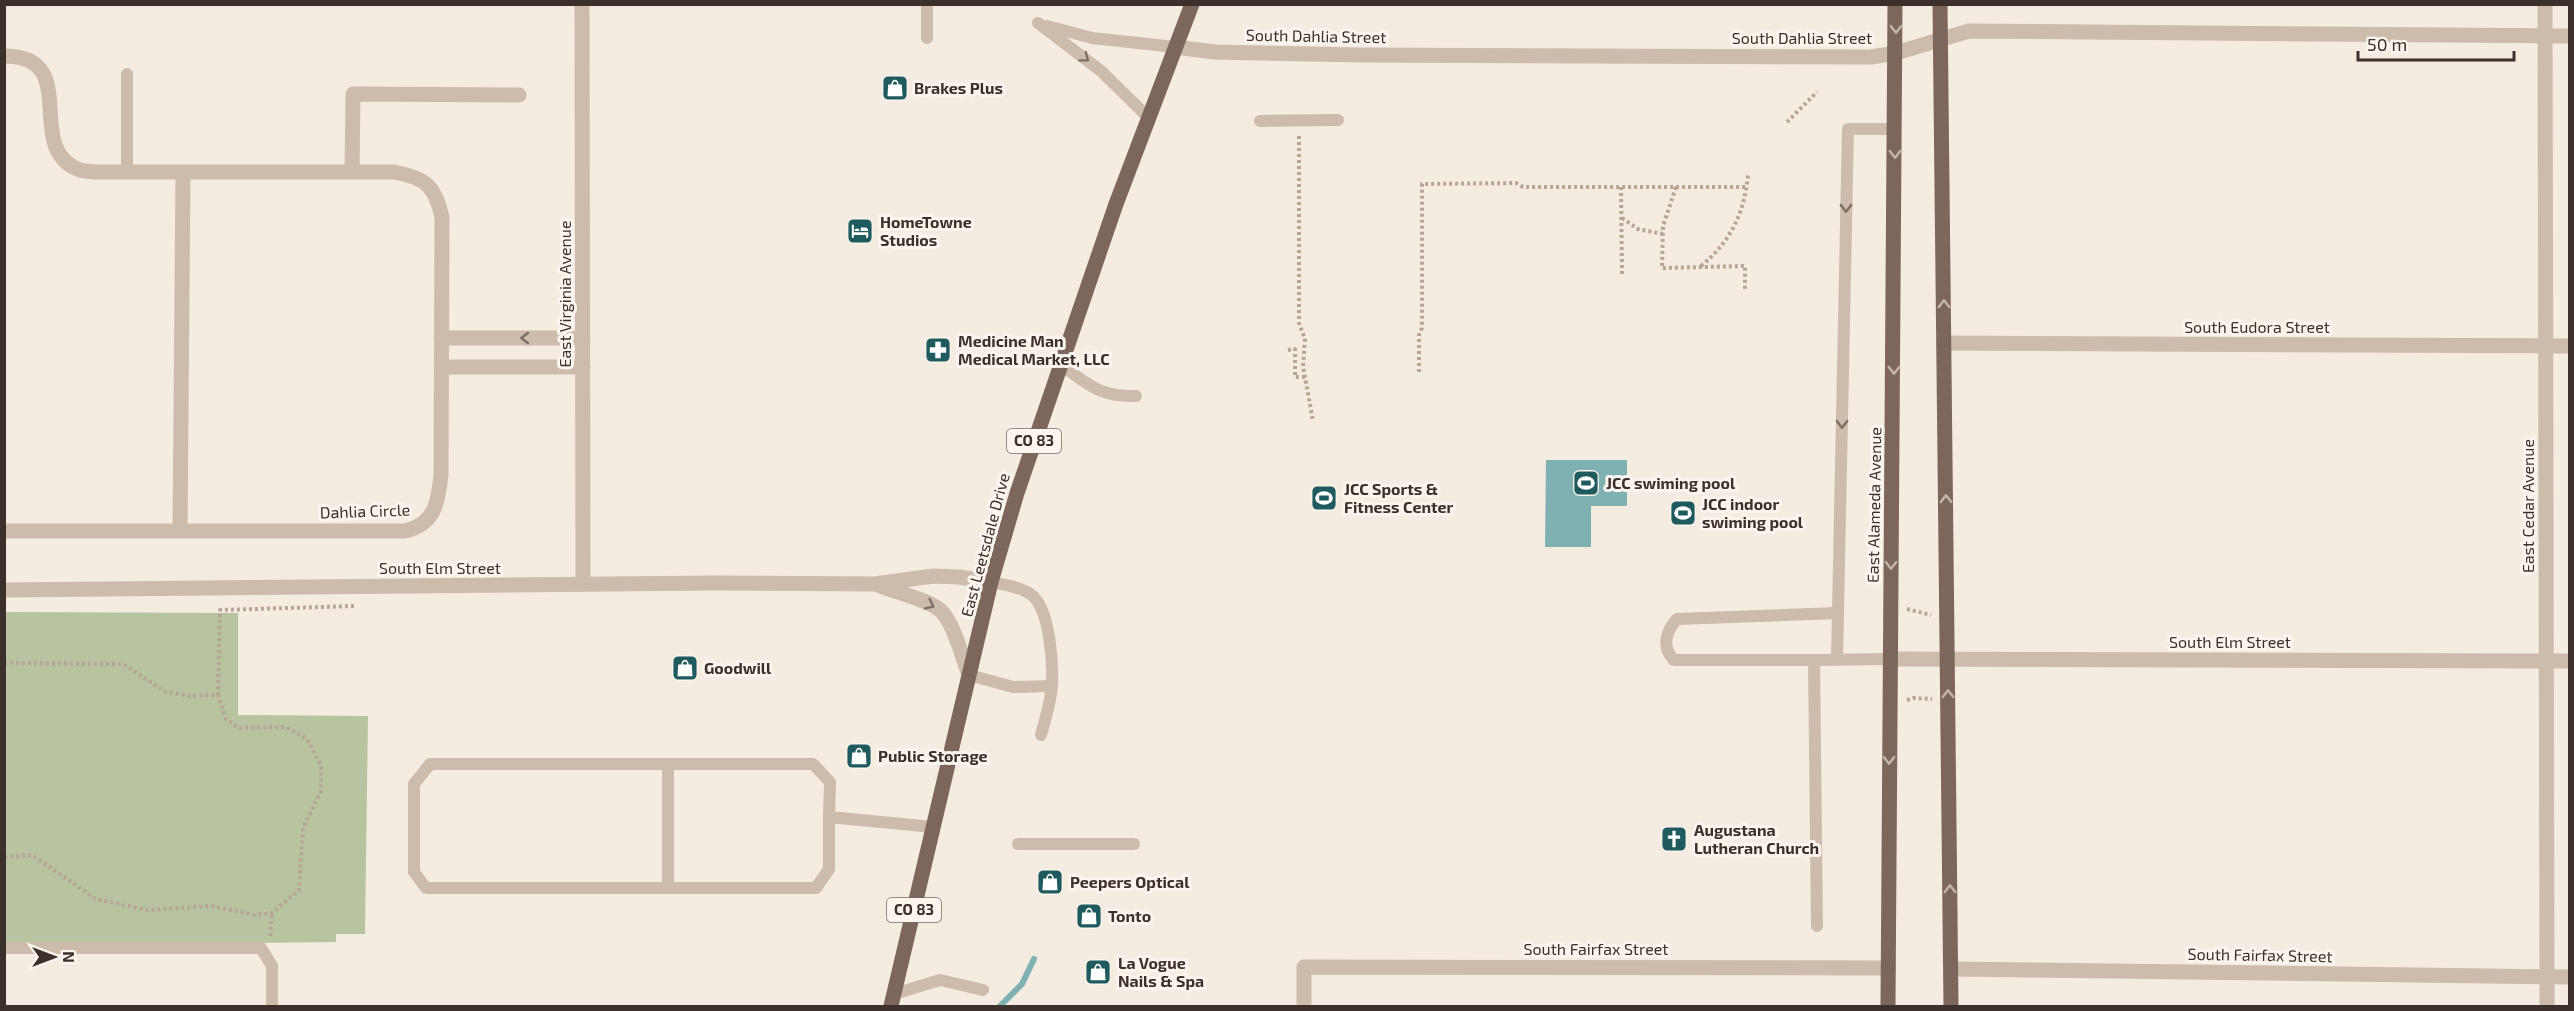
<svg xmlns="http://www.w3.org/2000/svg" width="2574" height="1011" viewBox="0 0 2574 1011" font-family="'Exo 2',sans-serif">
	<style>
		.green { fill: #b8c4a0 }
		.water { fill: #7fb0b2 }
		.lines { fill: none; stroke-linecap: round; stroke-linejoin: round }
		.stream { stroke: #7fb0b2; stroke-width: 6 }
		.path { stroke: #b9a596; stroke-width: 4; stroke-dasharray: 3 3; stroke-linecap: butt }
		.service { stroke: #cdbbac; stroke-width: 12 }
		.minor { stroke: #cdbbac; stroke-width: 15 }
		.tertiary { stroke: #cdbbac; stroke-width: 15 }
		.primary { stroke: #7d675c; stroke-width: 15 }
		.oneway { stroke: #c2b5ac }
		.oneway2 { stroke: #7d6f65 }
		.labels { text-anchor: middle; stroke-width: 6; stroke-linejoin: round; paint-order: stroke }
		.shield { fill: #fbf5ee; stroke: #756b66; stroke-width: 1.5 }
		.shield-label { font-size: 15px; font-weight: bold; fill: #3b302b }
		.street-label { font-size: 16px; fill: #3b302b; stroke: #fbf5ee }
		.poi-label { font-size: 16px; font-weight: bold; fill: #3b302b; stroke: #fbf5ee; text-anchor: start }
	</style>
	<rect width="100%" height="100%" fill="#f4ebe1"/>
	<path class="green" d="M4 612 238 613V715L368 716 365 934H336V942L5 946Z"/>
	<path class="water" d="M1546 460H1627V506H1591V547H1545Z"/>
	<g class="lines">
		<path class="stream" d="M1000 1006 1022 984 1034 959"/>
		<path class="path" d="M1787 122 1817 92
			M1299 136V323L1305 339 1303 366 1313 421
			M1621 187 1622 274
			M1676 187 1663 226 1662 268 1745 266V289
			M1622 218 1638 229 1663 234
			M1701 266C1731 241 1744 214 1748 175
			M1288 350 1295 349V377H1305
			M1419 372V333L1422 328V184L1516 183 1523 187H1747
			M1907 609 1931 615
			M4 663 123 664 166 692 191 696 218 695 226 719 239 728 286 727 307 739 321 765V791L303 828 299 890 272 913 255 915 211 906 147 910 96 899 32 855 4 857
			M218 695 220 610 356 606
			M1907 700 1913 698 1932 699
			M270 936 272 913"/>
		<path class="service" d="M1038 23 1101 71 1148 117
			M1047 26 1092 38 1175 47
			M927 38V4
			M1260 121 1338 120
			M127 172V74
			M1060 364C1089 385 1099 397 1136 396
			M991 582C1005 585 1023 587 1034 597 1050 614 1053 662 1052 685 1051 702 1045 719 1041 735
			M1814 660H1674C1661 647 1666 631 1677 619L1838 613
			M1837 660 1848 129H1895
			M969 675 1013 687 1052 686
			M668 764V888
			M829 817V869L816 888H426L414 872V784L430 764H813L830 782 829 817 933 827
			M1018 844H1134
			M1817 926 1814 660 1890 659
			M4 948H261L272 966V1006
			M894 994 940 980 983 990"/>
		<path class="minor" d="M2545 4 2547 1006
			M1939 40 1969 31 2570 36
			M4 56C84 56 21 149 80 170 90 173 103 172 113 172H394C426 178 435 186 442 217L441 475C438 503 435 524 405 531H4
			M352 172 353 94 519 95
			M441 338H583
			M1944 343 2570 346
			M441 367H583
			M180 531 183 172
			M878 585C895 592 926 599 940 610 954 623 962 657 969 675
			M4 590 713 583 875 584 933 576 959 577 991 582
			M1890 659 2570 661
			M1951 969 2570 977
			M1304 1006V967L1888 968"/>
		<path class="tertiary" d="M582 4 583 584
			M1175 47 1215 52 1360 55 1871 57 1896 53 1939 40"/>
		<path class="primary" d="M1940 4 1951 1006
			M891 1006 991 582 1017 493 1116 204 1192 4
			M1888 1006 1895 4"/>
	</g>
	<defs><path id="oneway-chevron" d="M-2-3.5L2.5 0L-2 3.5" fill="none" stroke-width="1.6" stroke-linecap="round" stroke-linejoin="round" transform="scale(1.5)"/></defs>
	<g class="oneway">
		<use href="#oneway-chevron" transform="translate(1896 29) rotate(90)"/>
		<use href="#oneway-chevron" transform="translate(1895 154) rotate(90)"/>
		<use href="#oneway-chevron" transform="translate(1944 304) rotate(-91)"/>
		<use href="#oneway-chevron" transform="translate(1894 370) rotate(91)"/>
		<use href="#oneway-chevron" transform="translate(1946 499) rotate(-91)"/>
		<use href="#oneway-chevron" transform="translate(1891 565) rotate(91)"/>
		<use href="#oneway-chevron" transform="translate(1948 694) rotate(-91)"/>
		<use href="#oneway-chevron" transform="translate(1889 760) rotate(90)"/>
		<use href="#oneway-chevron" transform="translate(1950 889) rotate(-91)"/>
	</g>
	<g class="oneway2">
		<use href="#oneway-chevron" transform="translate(1085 58) rotate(37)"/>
		<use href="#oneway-chevron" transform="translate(1846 208) rotate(91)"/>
		<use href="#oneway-chevron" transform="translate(525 338) rotate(-180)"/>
		<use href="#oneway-chevron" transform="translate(1842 424) rotate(91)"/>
		<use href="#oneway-chevron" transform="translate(930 605) rotate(26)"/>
	</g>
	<defs>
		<symbol id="shop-square" viewBox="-11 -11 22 22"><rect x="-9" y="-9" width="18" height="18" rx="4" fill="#1f5a5e" stroke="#fbf5ee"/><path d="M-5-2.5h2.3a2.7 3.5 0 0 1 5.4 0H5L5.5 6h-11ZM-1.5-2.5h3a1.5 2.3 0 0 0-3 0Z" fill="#fff"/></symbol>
		<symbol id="hotel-square" viewBox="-11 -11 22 22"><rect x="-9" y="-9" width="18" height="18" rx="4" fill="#1f5a5e" stroke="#fbf5ee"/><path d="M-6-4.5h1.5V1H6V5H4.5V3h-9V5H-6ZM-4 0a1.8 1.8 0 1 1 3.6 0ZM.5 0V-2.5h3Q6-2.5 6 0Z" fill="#fff"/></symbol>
		<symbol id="pharmacy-square" viewBox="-11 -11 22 22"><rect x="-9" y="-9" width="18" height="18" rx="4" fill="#1f5a5e" stroke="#fbf5ee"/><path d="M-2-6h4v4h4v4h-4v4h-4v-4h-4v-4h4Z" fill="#fff"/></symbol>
		<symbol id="stadium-square" viewBox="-11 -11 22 22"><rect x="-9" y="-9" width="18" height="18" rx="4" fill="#1f5a5e" stroke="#fbf5ee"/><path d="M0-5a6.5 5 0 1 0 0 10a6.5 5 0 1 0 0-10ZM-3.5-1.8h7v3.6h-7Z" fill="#fff"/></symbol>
		<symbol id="church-square" viewBox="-11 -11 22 22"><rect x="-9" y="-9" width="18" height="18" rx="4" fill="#1f5a5e" stroke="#fbf5ee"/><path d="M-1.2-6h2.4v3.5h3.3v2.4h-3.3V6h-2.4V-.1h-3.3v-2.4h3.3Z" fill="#fff"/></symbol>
	</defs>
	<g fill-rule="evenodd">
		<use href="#shop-square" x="880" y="73" width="30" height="30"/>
		<use href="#hotel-square" x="845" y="216" width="30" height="30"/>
		<use href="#pharmacy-square" x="923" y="335" width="30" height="30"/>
		<use href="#stadium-square" x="1571" y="468" width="30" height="30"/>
		<use href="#stadium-square" x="1309" y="483" width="30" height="30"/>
		<use href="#stadium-square" x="1668" y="498" width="30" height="30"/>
		<use href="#shop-square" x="670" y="653" width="30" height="30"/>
		<use href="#shop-square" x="844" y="741" width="30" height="30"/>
		<use href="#church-square" x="1659" y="824" width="30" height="30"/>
		<use href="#shop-square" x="1035" y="867" width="30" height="30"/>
		<use href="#shop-square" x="1074" y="901" width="30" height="30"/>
		<use href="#shop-square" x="1083" y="957" width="30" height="30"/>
	</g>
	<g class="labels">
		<g class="shield">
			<rect x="1007" y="429" width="54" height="24" rx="4.5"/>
			<rect x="887" y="898" width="54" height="24" rx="4.5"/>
		</g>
		<g class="shield-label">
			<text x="1034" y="446">CO 83</text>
			<text x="914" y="915">CO 83</text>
		</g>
		<g class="street-label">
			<text transform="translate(1316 36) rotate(1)" y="6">South Dahlia Street</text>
			<text x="1802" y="44">South Dahlia Street</text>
			<text transform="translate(565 294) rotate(-90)" y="6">East Virginia Avenue</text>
			<text x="2257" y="333">South Eudora Street</text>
			<text transform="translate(1874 505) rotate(-89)" y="6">East Alameda Avenue</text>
			<text transform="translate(2528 506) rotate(-90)" y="6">East Cedar Avenue</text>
			<text transform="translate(365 511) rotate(-2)" y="6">Dahlia Circle</text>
			<text transform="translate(985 545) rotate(-75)" y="6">East Leetsdale Drive</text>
			<text x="440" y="574">South Elm Street</text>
			<text x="2230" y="648">South Elm Street</text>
			<text x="1596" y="955">South Fairfax Street</text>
			<text transform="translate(2260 955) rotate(1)" y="6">South Fairfax Street</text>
		</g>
		<g class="poi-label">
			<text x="914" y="94">Brakes Plus</text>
			<text x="880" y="228">HomeTowne<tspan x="880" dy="18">Studios</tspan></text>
			<text x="958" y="347">Medicine Man<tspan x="958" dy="18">Medical Market, LLC</tspan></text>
			<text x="1606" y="489">JCC swiming pool</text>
			<text x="1344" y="495">JCC Sports &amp;<tspan x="1344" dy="18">Fitness Center</tspan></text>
			<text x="1702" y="510">JCC indoor<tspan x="1702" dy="18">swiming pool</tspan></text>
			<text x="704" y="674">Goodwill</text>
			<text x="878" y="762">Public Storage</text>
			<text x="1694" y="836">Augustana<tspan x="1694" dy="18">Lutheran Church</tspan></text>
			<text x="1070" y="888">Peepers Optical</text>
			<text x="1108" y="922">Tonto</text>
			<text x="1118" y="969">La Vogue<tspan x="1118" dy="18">Nails &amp; Spa</tspan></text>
		</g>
	</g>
	<rect width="2574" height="1011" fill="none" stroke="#3b302b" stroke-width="12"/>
	<g transform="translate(54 957) rotate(90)" stroke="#fbf5ee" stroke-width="4.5" paint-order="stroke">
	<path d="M0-4.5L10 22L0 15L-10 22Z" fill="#3b302b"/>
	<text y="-9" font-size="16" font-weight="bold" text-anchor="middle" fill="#3b302b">N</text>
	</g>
	<path d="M2358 51v9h156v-9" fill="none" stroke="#3b302b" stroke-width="3"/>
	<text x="2367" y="51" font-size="18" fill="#3b302b" stroke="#fbf5ee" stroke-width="4.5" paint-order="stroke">50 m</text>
</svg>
